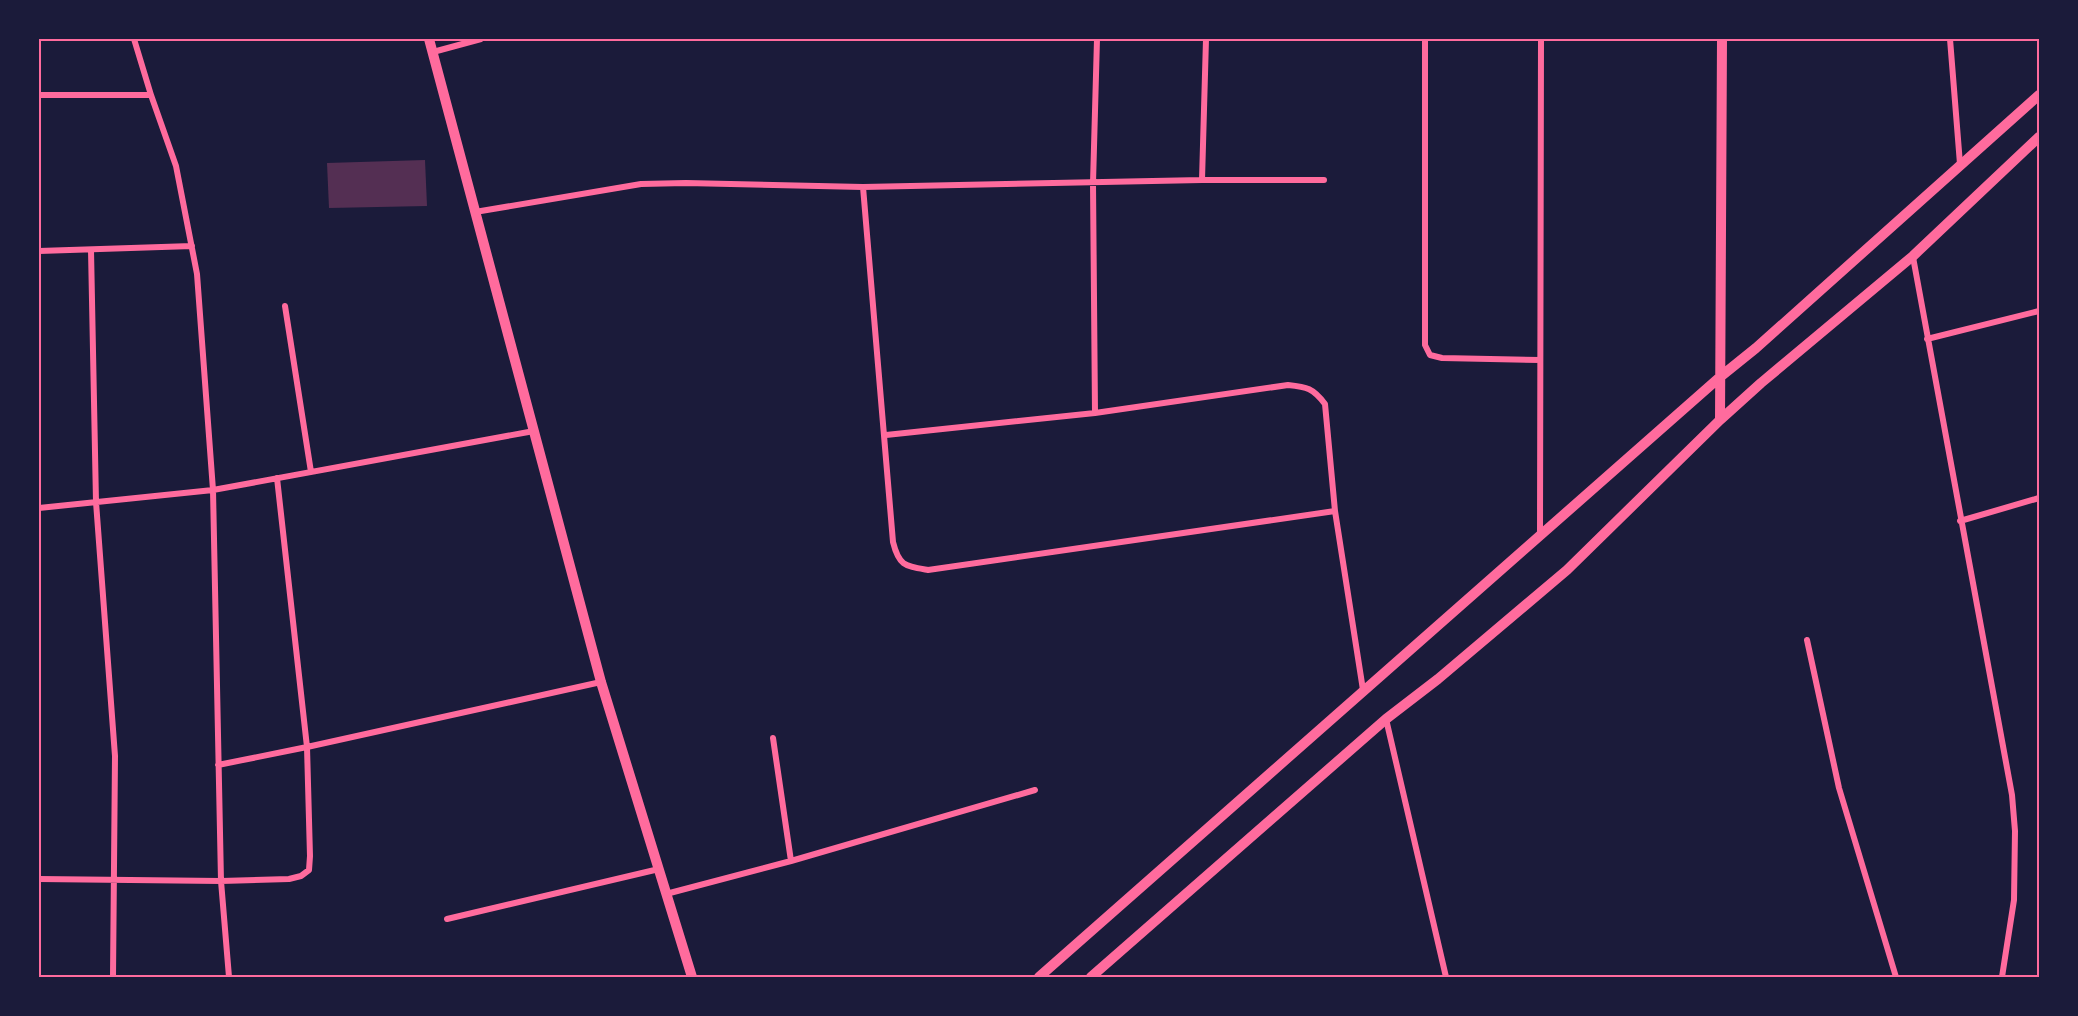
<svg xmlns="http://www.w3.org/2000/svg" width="2078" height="1016" viewBox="0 0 2078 1016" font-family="Figtree,sans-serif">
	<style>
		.building { fill: #542f53 }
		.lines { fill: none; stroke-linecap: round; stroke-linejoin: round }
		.minor { stroke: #ff6b9d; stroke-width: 6 }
		.tertiary { stroke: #ff6b9d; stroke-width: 10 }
		.neatline { fill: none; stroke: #ff6b9d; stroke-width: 2 }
	</style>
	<rect width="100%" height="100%" fill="#1b1b3a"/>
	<path class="building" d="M425 160 427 206 329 208 327 163Z"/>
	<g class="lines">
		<path class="minor" d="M134 39 151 95 176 166 197 274 213 490 221 881 229 977
			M1425 39V345L1430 355 1442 358 1540 360
			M1950 39 1960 164
			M433 52 481 39
			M39 95H151
			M1202 180 1206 39
			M863 187 893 542C899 566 905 566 928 570L1335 511
			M475 212 641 184 686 183 863 187 1202 180H1324
			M91 250 96 502 115 756 113 977
			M39 251 192 246
			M1913 257 2012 795 2015 831 2014 900 2002 977
			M285 306 311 472
			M1927 339 2039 311
			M1095 413 1093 183 1097 39
			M886 435 1095 413 1288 385C1307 387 1313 388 1325 404L1335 511 1363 690
			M39 508 213 490 534 431
			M1960 521 2039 498
			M1540 535 1541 39
			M1807 640 1839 788 1896 977
			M1386 719 1446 977
			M773 738 791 861
			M218 765 307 747 277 478
			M39 879 221 881 289 879 301 876 309 870 310 856 307 747 601 682
			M666 894 791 861 1035 790
			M447 919 659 869"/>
		<path class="tertiary" d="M429 39 601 682 692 977
			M1720 420 1722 39
			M1039 977 1720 377 1756 348 2039 95
			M1091 977 1386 719 1438 679 1567 570 1720 420 1761 383 1913 256 2039 137"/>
	</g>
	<rect width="2078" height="1016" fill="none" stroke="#1b1b3a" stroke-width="81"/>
	<rect x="40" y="40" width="1998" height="936" class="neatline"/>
</svg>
